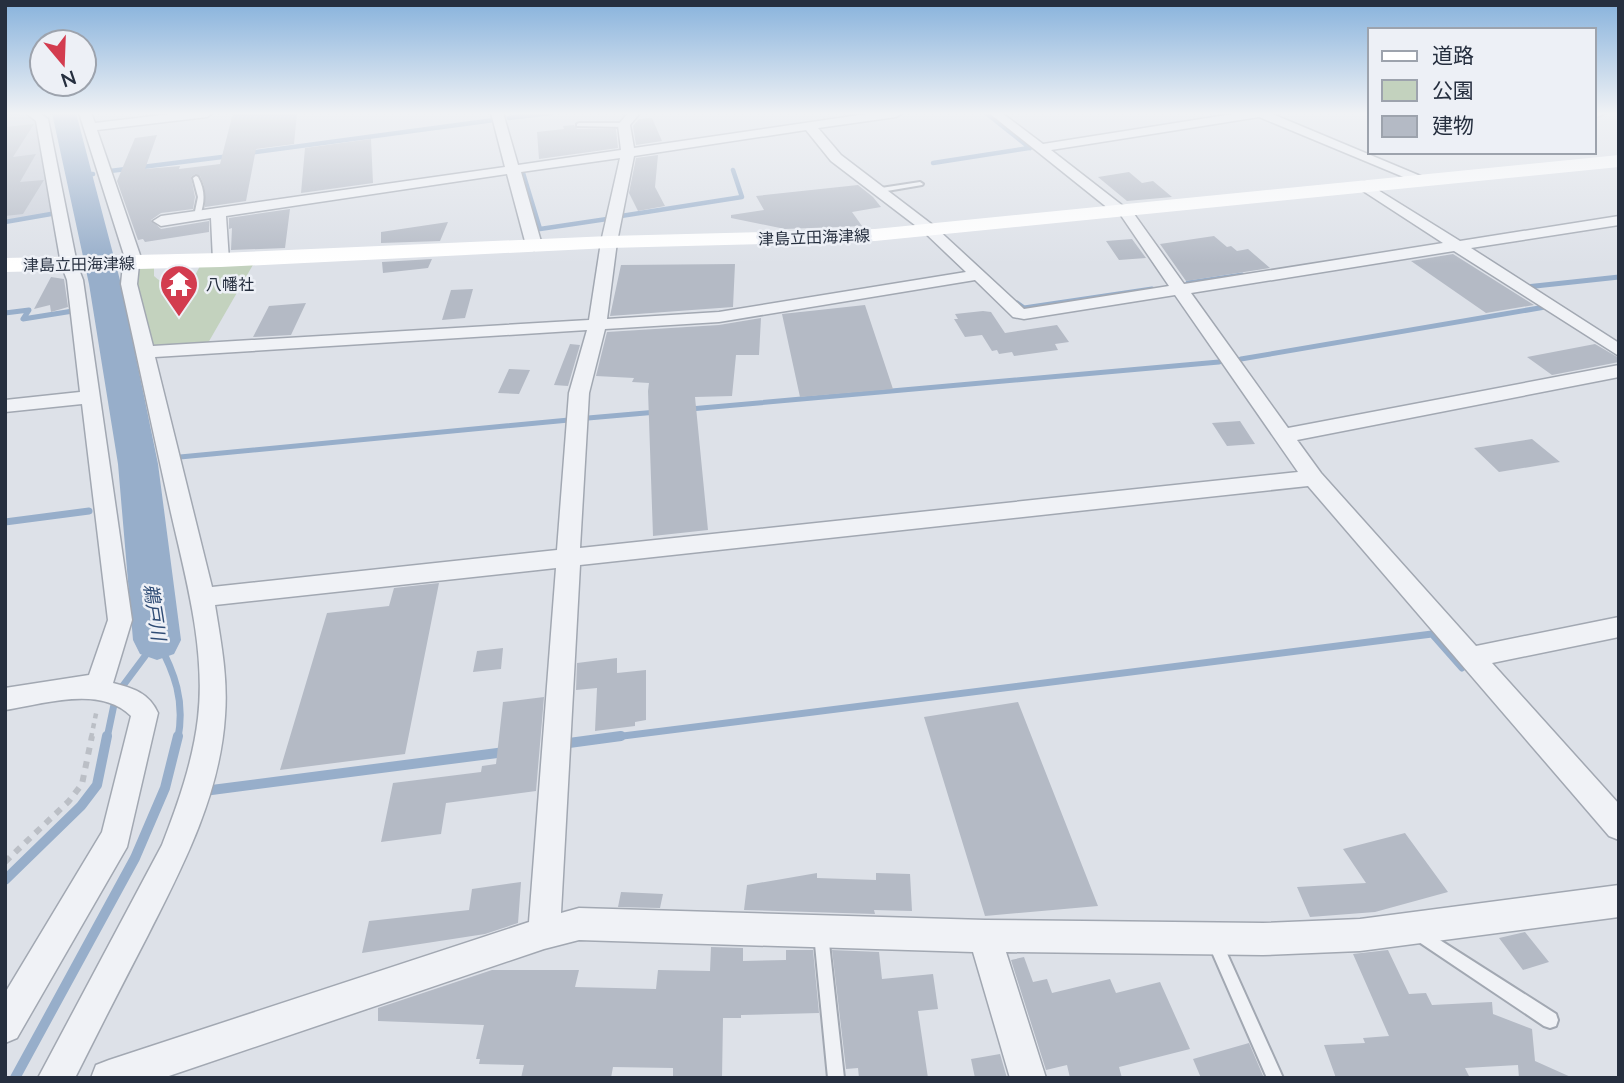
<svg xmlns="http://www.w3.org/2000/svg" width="1624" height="1083" viewBox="0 0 1624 1083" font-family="Lato,'Noto Sans JP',sans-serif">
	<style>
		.built { fill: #cbd0da }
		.green { fill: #c3d2be }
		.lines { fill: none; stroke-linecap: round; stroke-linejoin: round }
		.stream-far3 { stroke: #97aeca; stroke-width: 4.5 }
		.stream-far2 { stroke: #97aeca; stroke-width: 5 }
		.stream-far1 { stroke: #97aeca; stroke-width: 7 }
		.stream { stroke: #97aeca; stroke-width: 10 }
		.river { fill: #97aeca; fill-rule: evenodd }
		.building { fill: #b4bac5 }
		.lane-casing { stroke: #a2a8b2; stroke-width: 4 }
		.street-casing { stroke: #a2a8b2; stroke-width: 3 }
		.path-far1 { stroke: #bbbfc6; stroke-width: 4.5; stroke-dasharray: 5 5; stroke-linecap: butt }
		.path { stroke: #bbbfc6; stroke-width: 6; stroke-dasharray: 7 7; stroke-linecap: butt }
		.lane { fill: #f0f2f6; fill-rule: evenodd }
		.street { fill: #f0f2f6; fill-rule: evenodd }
		.secondary { fill: #fff; fill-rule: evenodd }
		.labels { text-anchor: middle; stroke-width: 5; stroke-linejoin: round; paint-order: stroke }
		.far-street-label { font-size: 16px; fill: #262f3f; stroke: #edf0f6 }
		.far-poi-label { font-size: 16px; fill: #262f3f; stroke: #edf0f6; text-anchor: start }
		.water-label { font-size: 19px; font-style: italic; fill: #2f4c75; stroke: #edf0f6 }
	</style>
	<rect width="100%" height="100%" fill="#dde1e8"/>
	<path class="built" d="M5 113 31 116 38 123 54 212 5 222Z"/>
	<path class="green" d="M254 263 208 343 149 347 134 276 136 269 154 268V276C166 287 175 286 190 285L200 266Z"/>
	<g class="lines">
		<path class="stream-far3" d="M986 113 1030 148
			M509 118 551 113
			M248 153 494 120
			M933 163 1029 148
			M110 171 230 156
			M523 173 540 229 607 219
			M78 176 93 174
			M621 216 742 197 733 170
			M5 222 51 214"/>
		<path class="stream-far2" d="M1188 283 1242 275
			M1526 287 1619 277
			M1017 303 1024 308 1152 289
			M5 313 29 310 23 319 73 311
			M118 356 136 352
			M1241 359 1545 307 1540 304
			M690 409 1219 362
			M588 418 657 412
			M180 457 569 420
			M138 464 147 462"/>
		<path class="stream-far1" d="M5 522 89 511
			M107 738 116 695 157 640C175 673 185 701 178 738
			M607 738 1432 634 1462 668"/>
		<path class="stream" d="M569 743 621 736
			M204 791 505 752
			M5 880 81 806 97 785 107 736
			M15 1078 135 858 165 788 178 736"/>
		<path class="river" d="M52 113H76L121 284 158 464 181 640 174 654 157 660 140 654 133 640 118 464 89 284Z"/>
	</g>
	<path class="building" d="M233 113H297L294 144 256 149 246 201 205 207 204 186 200 176 195 174 191 177 195 197 193 209 161 213 151 220 161 229 209 221V232L145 242 143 239 138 240 117 181 135 138 157 135 145 169 180 166 179 169 220 164Z
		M652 118 662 141 636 145 633 126 639 119Z
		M34 124 13 157 36 154 20 182 44 180 23 214 5 216V127Z
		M574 125 577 129H616L618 148 539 159 537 132 564 129 563 126Z
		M371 139 373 183 301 193 305 148Z
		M658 155 655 187 665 206 638 211 629 193 636 158Z
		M1129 172 1142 183 1153 181 1172 197 1127 201 1098 177Z
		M858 185 873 197 881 207 852 212 862 226 785 229 731 218V215L764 210 756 196Z
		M290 209 285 248 231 250 232 228 229 229V218Z
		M448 222 440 241 381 243V232Z
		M1214 236 1227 247 1231 246 1237 251 1248 249 1270 268 1186 281 1160 244Z
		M1132 239 1146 258 1119 260 1106 241Z
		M1453 254 1534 305 1486 313 1411 261Z
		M432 259 428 268 383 273 382 262Z
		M735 264 733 307 610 316 621 265Z
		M51 277 64 279 68 307 51 312 50 305 34 309Z
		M473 289 465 318 442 320 451 290Z
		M306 303 291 335 253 337 269 306Z
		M865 305 893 389 800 397 782 314Z
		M983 311 991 312 1005 333 1057 325 1069 342 1055 344 1058 350 1014 356 1012 352 999 354 997 350 992 351 982 335 965 337 954 319H958L955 314Z
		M761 318 759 355H736L732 396 695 397 708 530 653 536 648 391 649 383 632 382 634 378 596 376 607 332 719 325Z
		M570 344 580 345 568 386 554 385Z
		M1595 344 1619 358V362L1552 375 1527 357Z
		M509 369 530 370 519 394 498 393Z
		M1240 421 1255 444 1227 446 1212 423Z
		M1532 439 1560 462 1499 472 1474 448Z
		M439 583 405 754 280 770 327 613 389 606 394 588Z
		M503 648 501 669 473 672 477 651Z
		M617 658V673L646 670V720L635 722V726L595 731 597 688 576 690 577 663Z
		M544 697 536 791 446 803 441 834 381 842 393 783 481 772 482 766 496 764 503 702Z
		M1018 702 1098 906 985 916 924 717Z
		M1405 833 1448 892 1375 912 1310 917 1297 887 1366 883 1343 849Z
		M817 873V878L876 880V873L910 874 912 911 874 910 875 914 744 910 747 885Z
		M521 882 518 923 485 934 362 953 369 921 469 910 472 889Z
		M621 892 663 894 660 908 618 907Z
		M1525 932 1549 962 1523 970 1499 938Z
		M711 947 743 948V961L786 960V950H813L819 1013 741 1015V1018H723L722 1078H673V1068L613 1067 611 1078H521L524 1065 479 1064 480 1059H476L484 1025 378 1021V1008L492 970H579L575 987 656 989 658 970 710 971Z
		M832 950 879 952 882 979 933 974 938 1009 918 1011 928 1078H859L858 1068 846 1069Z
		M1388 950 1409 994 1426 993 1432 1005 1492 1002 1493 1014 1532 1029 1535 1061 1573 1078H1519L1518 1065 1465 1068 1470 1078H1336L1324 1045 1365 1043 1363 1038 1389 1036 1353 954Z
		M1024 957 1033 982 1047 979 1052 993 1110 979 1116 993 1160 982 1190 1049 1119 1067 1122 1078H1070L1067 1065 1046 1070 1011 960Z
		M1249 1043 1264 1078H1201L1193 1059Z
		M1000 1054 1007 1078H975L971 1059Z"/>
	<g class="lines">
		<defs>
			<path id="lane" d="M579 123H624L627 125 624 127 577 126V124Z
				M196 176 198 177C205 190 205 201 200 216L197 218 194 216 198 197 193 178Z
				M920 182 923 184 922 185 881 192 878 190 881 188Z
				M821 927 826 929 828 934 844 1078H828L814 934 816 929Z
				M1421 928 1556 1014 1558 1020 1556 1026 1550 1028 1544 1026 1416 940 1414 935 1416 930Z
				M1215 936 1220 938 1283 1078H1267L1208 943 1210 938Z"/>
			<path id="street" d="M26 113H40L48 119 77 264 83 280 132 620 113 683C133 688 149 693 158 713L127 847 17 1038 5 1043V993L102 832 131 716C100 685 44 704 5 710V688L89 675 108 620 82 404 5 412V400L80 392 67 280 61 264 36 121Z
				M79 113H91L95 123 179 113H213L207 117 97 130 140 255 137 284 153 346 589 320 601 242 620 158 521 172 542 245 534 250 526 245 507 174 226 216 229 260 221 265 213 260 211 218 161 226 153 221 161 216 505 167 491 113H503L518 165 621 150 618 125 628 113H640L630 125 634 148 873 113H902L896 117 818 128 841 155 934 226 1024 309 1169 286 1120 214 1114 213 989 113H1002L1043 144 1239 113H1270L1430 180 1428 183H1418L1259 117 1051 150 1123 206 1129 207 1184 284 1443 243 1360 189V183L1365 182 1460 241 1619 216V225L1471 248 1619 343V356L1454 251 1191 293 1288 428 1619 365V377L1297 440 1321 473 1476 646 1619 617V637L1492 663 1619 804V840L1609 836 1308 486 580 565 561 913 579 908 985 920 1263 923 1360 919 1619 885V917L1360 951 1263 955 1006 952 1046 1078H1010L973 952 579 940 544 949 163 1078H91L96 1065 109 1060 529 922 556 568 215 605C221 642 228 678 225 716 220 795 183 866 148 935 123 983 99 1030 75 1078H38L162 845C178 804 193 761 198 718 206 650 186 579 171 513 154 436 138 360 121 284L124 255ZM806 130 831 161 924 232 966 272 719 312 607 319 617 242 634 156ZM975 280 1013 317 1024 319 1175 295 1298 472 580 548 589 393 605 329 719 322ZM587 330 569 393 557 550 212 587 155 357Z
				M1594 113H1606L1594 118Z"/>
		</defs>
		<use href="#lane" class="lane-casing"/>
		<use href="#street" class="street-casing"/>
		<path class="path-far1" d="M91 738 97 709"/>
		<path class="path" d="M5 862 69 801 82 784 92 736"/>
		<use href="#lane" class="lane"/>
		<use href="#street" class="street"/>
		<path class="secondary" d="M1619 155V167L875 241 609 248 221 267 5 272V258L221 253 609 236 875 229Z"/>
	</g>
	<linearGradient id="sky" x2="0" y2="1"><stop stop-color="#87b2dc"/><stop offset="0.43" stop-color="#f0f2f5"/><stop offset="1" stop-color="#f0f2f5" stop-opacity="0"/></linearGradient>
	<rect width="1624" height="264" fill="url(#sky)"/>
	<defs>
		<symbol id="temple-pin" viewBox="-11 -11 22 30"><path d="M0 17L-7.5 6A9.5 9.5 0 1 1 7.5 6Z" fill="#d33c4f" stroke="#edf0f6"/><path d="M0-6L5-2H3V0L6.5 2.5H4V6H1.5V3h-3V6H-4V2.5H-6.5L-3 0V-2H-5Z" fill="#fff"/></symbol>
	</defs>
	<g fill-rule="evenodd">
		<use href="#temple-pin" x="157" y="262" width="44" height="60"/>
	</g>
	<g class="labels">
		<g class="far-street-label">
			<text transform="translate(814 237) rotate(-2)" y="6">津島立田海津線</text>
			<text transform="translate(79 264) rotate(-1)" y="6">津島立田海津線</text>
		</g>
		<g class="far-poi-label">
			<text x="206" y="290">八幡社</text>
		</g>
		<g class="water-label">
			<text transform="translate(155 612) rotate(81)" y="7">鵜戸川</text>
		</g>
	</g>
	<rect width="1624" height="1083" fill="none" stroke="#262f3f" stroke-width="14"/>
	<rect x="1368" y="28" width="228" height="126" fill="#edf0f6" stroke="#9da3ad" stroke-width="2"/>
	<rect x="1382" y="51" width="35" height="10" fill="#ffffff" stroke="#9da3ad" stroke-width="2"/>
	<text x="1432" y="63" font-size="21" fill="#262f3f">道路</text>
	<rect x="1382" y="80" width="35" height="21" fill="#c3d2be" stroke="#9da3ad" stroke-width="2"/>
	<text x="1432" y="98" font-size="21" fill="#262f3f">公園</text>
	<rect x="1382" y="116" width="35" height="21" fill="#b4bac5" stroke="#9da3ad" stroke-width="2"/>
	<text x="1432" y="133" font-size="21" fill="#262f3f">建物</text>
	<g transform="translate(63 63) rotate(161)"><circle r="33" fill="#edf0f6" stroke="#9da3ad" stroke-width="2"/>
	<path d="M0-5L12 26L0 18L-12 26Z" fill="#d33c4f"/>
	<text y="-10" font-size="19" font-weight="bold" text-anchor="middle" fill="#262f3f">N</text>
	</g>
</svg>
